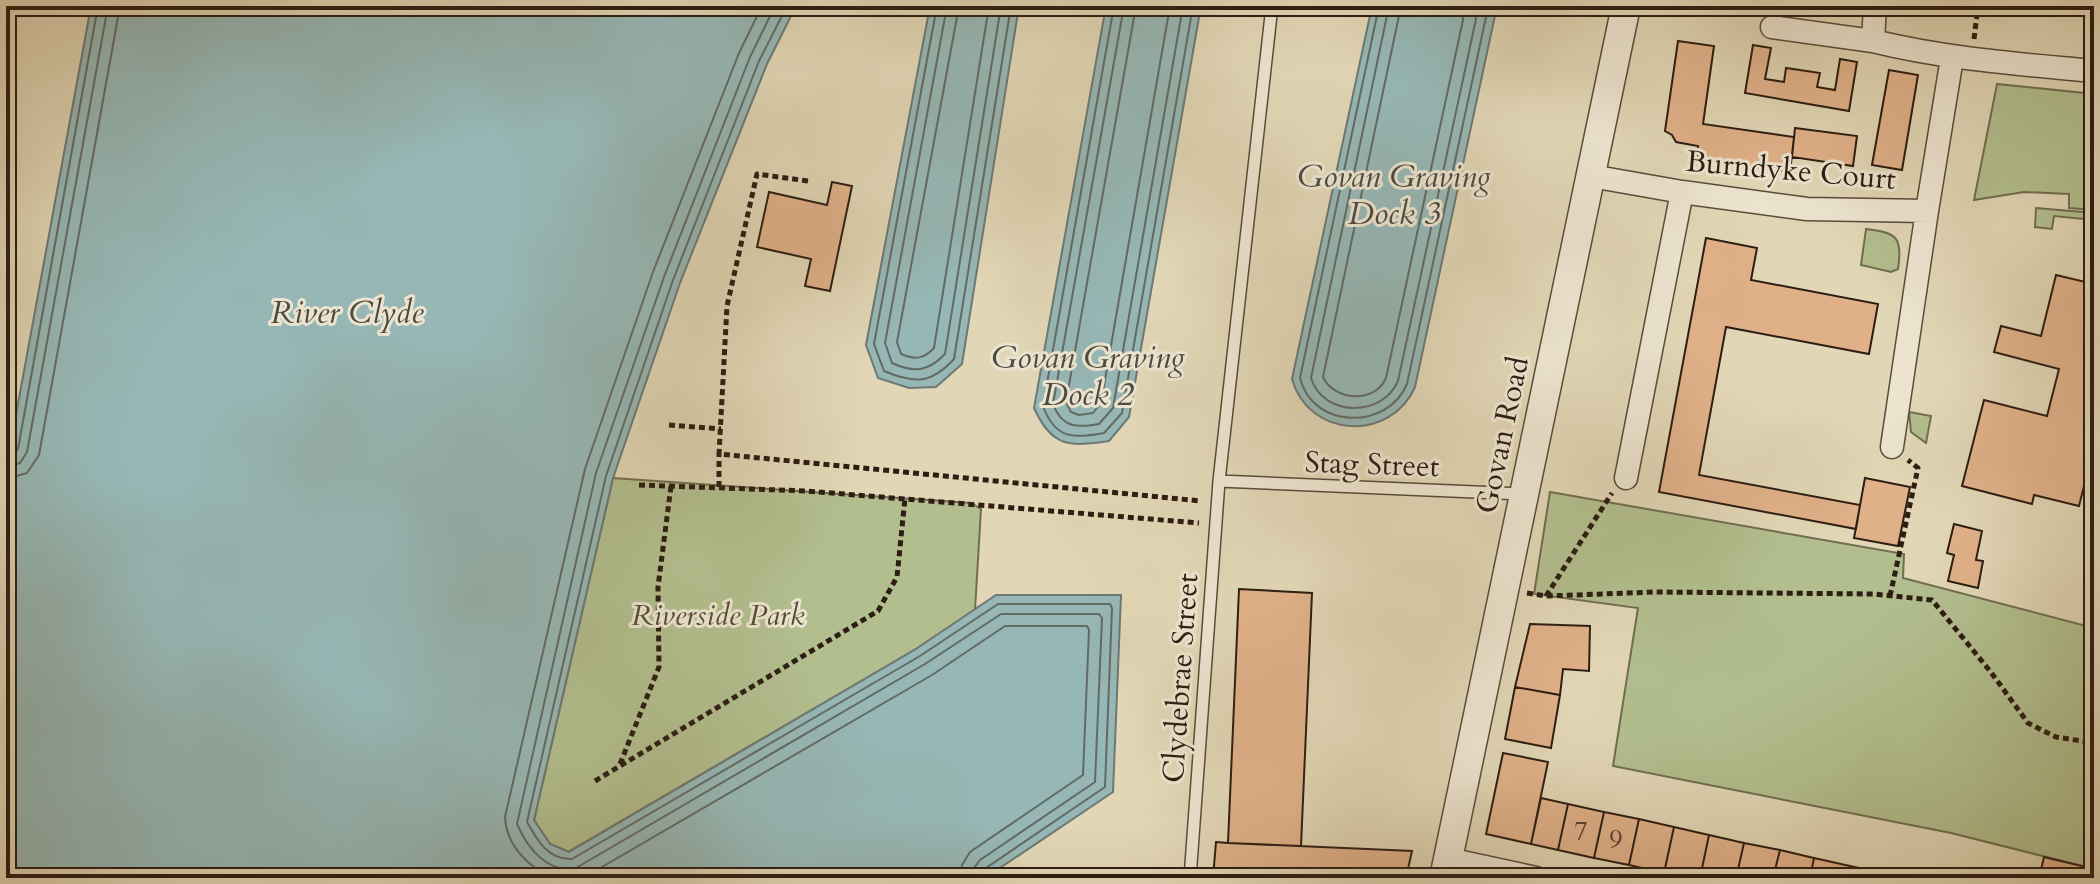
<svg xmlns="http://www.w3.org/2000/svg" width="2100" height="884" viewBox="0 0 2100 884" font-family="Cardo,serif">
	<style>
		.green { fill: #b2be8e; stroke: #706e50; stroke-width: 2 }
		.water { fill: #96b7b5; stroke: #6c7974; stroke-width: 2 }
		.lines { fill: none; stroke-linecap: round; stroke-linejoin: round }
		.shore { stroke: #626a64; stroke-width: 2 }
		.building { fill: #e0b189; stroke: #2d1d12; stroke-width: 2 }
		.service-casing { stroke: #5a4b3b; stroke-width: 14 }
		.minor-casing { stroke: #5a4b3b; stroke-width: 25 }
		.tertiary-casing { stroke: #5a4b3b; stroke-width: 31 }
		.path { stroke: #2d1d12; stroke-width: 5; stroke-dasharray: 6 4; stroke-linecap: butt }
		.service { stroke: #ece4cf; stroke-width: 11 }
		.minor { stroke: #ece4cf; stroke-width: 22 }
		.tertiary { stroke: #ece4cf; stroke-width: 28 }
		.labels { text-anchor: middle; stroke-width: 6; stroke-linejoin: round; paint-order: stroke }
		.number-label { font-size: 26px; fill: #5a4230 }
		.street-label { font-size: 30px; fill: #2d1d12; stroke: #ece4cf }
		.park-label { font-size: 30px; font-style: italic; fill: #554d37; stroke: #ece4cf }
		.water-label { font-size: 32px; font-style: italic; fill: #4c4b43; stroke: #ece4cf }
	</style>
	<rect width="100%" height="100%" fill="#e1d6b5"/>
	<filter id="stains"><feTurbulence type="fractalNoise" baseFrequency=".0025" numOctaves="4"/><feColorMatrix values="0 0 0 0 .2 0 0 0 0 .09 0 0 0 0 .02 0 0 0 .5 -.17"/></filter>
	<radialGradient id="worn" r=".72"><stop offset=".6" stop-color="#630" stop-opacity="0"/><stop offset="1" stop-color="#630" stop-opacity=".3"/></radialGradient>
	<path class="green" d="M1997 84 2094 94V210L2069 208V194L2024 192 1974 200Z
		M2036 208 2094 213V220L2054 216 2052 229 2035 227Z
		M1866 229C1897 232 1903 238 1898 269L1891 272 1861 265Z
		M1909 412 1931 416 1926 443 1911 432Z
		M613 478 971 503 981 509 975 610 916 649 568 852 550 844 534 820Z
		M1550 492 1904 554 1903 578 2094 628V869L1951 833 1613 766 1638 608 1534 594Z"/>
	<path class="water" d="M91 6H796L767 64 680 283 613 478 534 820 550 844 569 852 916 649 996 595H1121L1113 792 985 878H6V469Z
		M930 6H1019L962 364 936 387 909 388 878 378 866 345Z
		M1106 6H1201L1129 417 1109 441C1068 447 1052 447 1034 408Z
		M1372 6H1479L1496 11 1415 387C1391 442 1309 439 1292 379Z"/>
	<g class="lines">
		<path class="shore" d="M775 6 750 57 664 277 596 473 517 824C527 847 547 874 576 868L925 664 1001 614H1099L1102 618 1095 782 980 860 974 868 972 878
			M787 6 759 61 673 280 606 476 527 822C537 840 548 860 572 859L920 656 998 604H1110L1112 608 1105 787 986 868 982 878
			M937 6 874 344 884 371C915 384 931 384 954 359L1011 6
			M947 6 885 343 892 363C914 373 928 372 945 354L1001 6
			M959 6 897 342 901 354C915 360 924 359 934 348L989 6
			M1114 6 1043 406C1055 439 1073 439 1104 433L1122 413 1193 6
			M1124 6 1053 404C1062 428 1077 428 1099 424L1113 408 1183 6
			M1136 6 1066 402 1071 412 1079 415 1093 413 1101 403 1170 6
			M1379 6 1300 378C1313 430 1388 430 1407 384L1486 17 1483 6
			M1389 6 1311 378C1323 417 1382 418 1398 381L1476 19 1473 6
			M1401 6 1323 377C1334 401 1375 404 1386 378L1463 20 1461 6
			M6 457 13 456 18 449 98 6
			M6 467 20 463 27 452 108 6
			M6 479 27 473 39 455 120 6
			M553 878C529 868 506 845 505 817L585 469 653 272 739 53 762 6
			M583 878 932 675 1005 626H1087L1089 630 1083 775 970 852 962 865 960 878"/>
	</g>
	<path class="building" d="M1678 41 1714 46 1703 124 1794 137 1790 172 1697 158 1698 146 1676 142 1672 135 1665 131Z
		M1753 45 1771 48 1765 79 1784 82 1786 68 1820 73 1817 87 1835 90 1840 59 1857 62 1849 111 1745 93Z
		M1889 70 1918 75 1902 170 1872 165Z
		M1795 128 1857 136 1853 166 1792 157Z
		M832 182 852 186 830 291 805 286 811 259 757 247 769 192 827 205Z
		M1706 238 1757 248 1751 280 1878 304 1869 354 1726 327 1699 475 1860 505 1856 529 1659 492Z
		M2056 275 2094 284V446L2079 506 2034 495 2032 504 1962 486 1984 400 2047 416 2059 369 1994 352 2001 326 2041 336Z
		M1865 478 1910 487 1898 546 1854 538Z
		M1954 524 1982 531 1976 560 1983 561 1978 588 1948 581 1954 555 1947 553Z
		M1239 589 1312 593 1301 846 1228 843Z
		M1530 624 1590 626 1589 671 1563 669 1560 695 1515 687Z
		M1515 687 1560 695 1551 748 1505 739Z
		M1503 753 1548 762 1531 844 1486 834Z
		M1541 798 1568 804 1558 850 1531 844Z
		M1568 804 1604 812 1594 858 1558 850Z
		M1604 812 1639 819 1629 865 1594 858Z
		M1639 819 1674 827 1664 873 1629 865Z
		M1674 827 1709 835 1700 878 1664 873Z
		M1709 835 1744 843 1736 878H1700Z
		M1216 842 1228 843 1412 851 1406 878H1213Z
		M1744 843 1780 850 1773 878H1736Z
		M1780 850 1814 858 1810 878H1773Z
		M2044 857 2090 868 2087 878H2039Z
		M1814 858 1850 866 1847 878H1810Z
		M1850 866 1899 877V878H1847Z"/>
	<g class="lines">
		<defs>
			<path id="service" d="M1219 481 1522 494
				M1190 878 1219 481 1272 6"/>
			<path id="minor" d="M1875 6 1873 41C1946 59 2019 64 2094 71
				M1772 27 1873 41
				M1591 176 1682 192 1807 209 1927 211 1952 58
				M1892 447 1927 211
				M1626 478 1682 192
				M1448 859 1536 878"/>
			<path id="tertiary" d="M1444 878 1626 6"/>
		</defs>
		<use href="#service" class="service-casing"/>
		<use href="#minor" class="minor-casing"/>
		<use href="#tertiary" class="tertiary-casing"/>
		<path class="path" d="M1974 39 1978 6
			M808 181 757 174 727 306 719 454 1201 501
			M669 425 721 429
			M639 485 807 491 1199 523
			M719 487V454
			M1527 593 1546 596 1656 592 1874 594 1932 600 1990 671 2028 723 2056 737 2094 743
			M1546 596 1612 493
			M1890 596 1918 468 1908 460
			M620 764 659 667 658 587 671 486
			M595 781 878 611 897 577 905 498"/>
		<use href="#service" class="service"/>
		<use href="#minor" class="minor"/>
		<use href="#tertiary" class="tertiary"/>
	</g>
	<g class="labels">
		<g class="number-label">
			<text x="1581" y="840">7</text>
			<text x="1616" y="848">9</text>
		</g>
		<g class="street-label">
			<text transform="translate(1791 170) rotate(5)" y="10">Burndyke Court</text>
			<text transform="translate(1502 435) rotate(-78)" y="10">Govan Road</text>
			<text transform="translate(1372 464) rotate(2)" y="10">Stag Street</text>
			<text transform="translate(1180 678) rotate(-86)" y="10">Clydebrae Street</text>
		</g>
		<g class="park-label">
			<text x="718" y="625">Riverside Park</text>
		</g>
		<g class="water-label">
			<text x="1394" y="187">Govan Graving<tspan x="1394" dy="37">Dock 3</tspan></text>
			<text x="347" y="323">River Clyde</text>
			<text x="1088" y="368">Govan Graving<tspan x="1088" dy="37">Dock 2</tspan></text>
		</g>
	</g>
	<rect width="2100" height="884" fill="none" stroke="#e1d6b5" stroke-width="32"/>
	<rect x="8" y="8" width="2084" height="868" fill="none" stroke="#2d1d12" stroke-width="4"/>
	<rect x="16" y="16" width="2068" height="852" fill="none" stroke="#2d1d12" stroke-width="2"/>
	<rect width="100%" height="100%" filter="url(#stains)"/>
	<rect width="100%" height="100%" fill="url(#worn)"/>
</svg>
